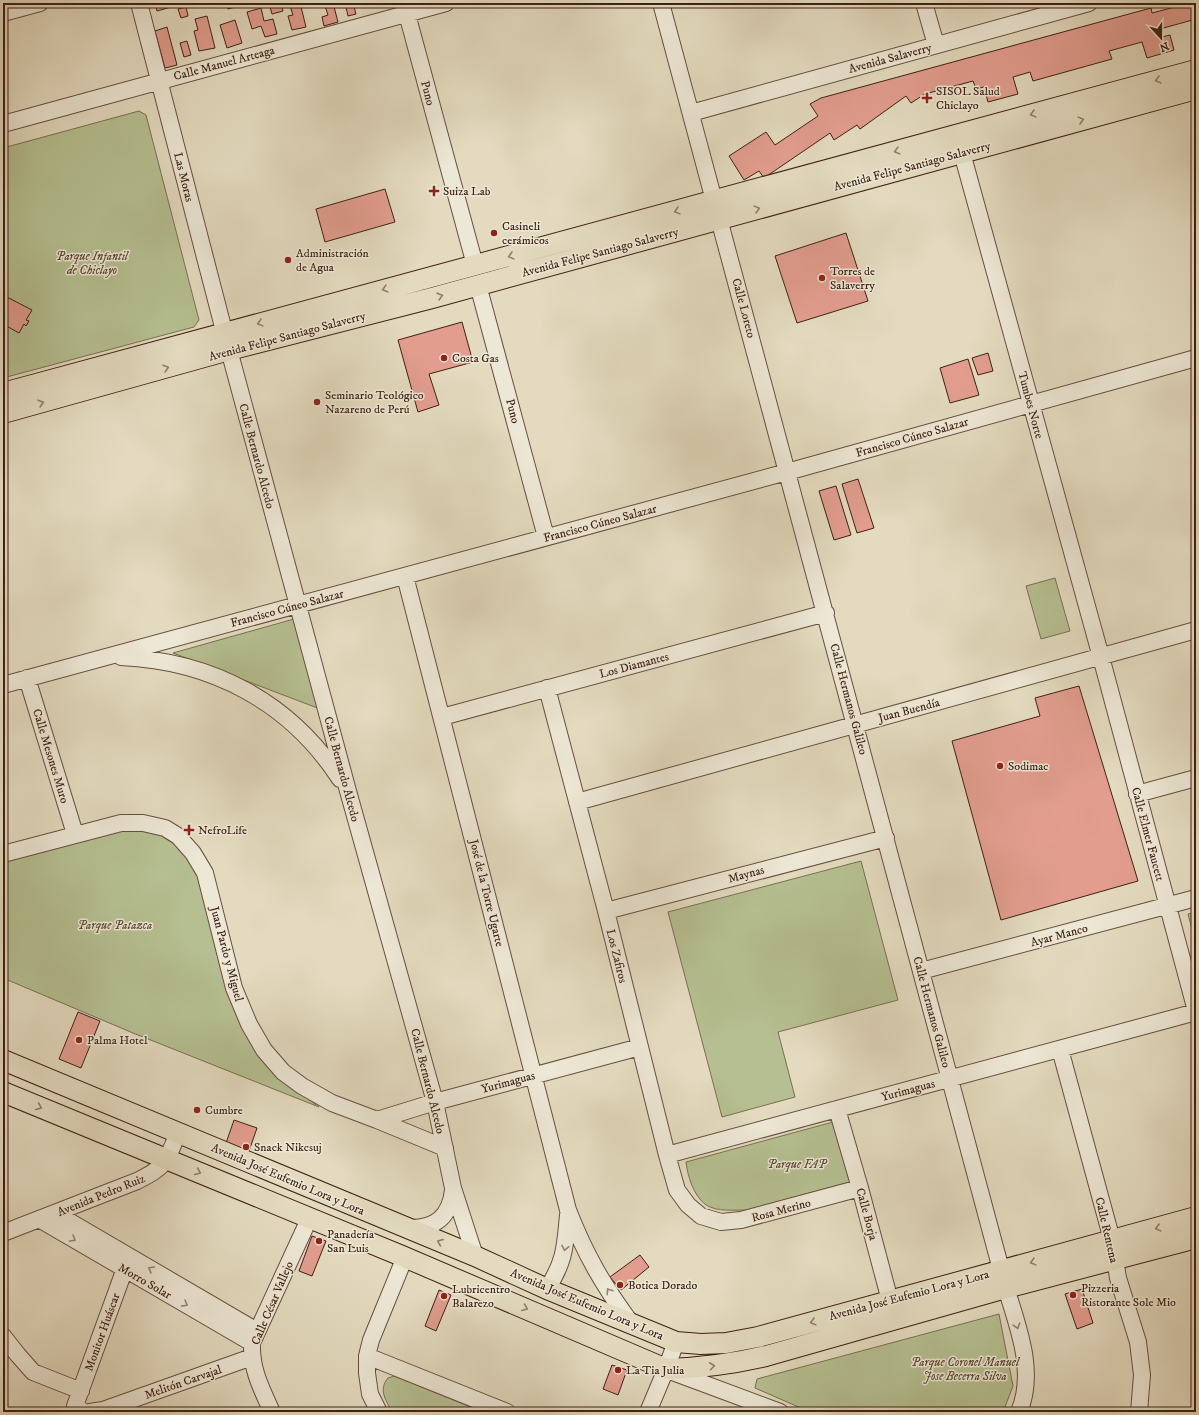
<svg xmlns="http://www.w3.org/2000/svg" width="1199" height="1415" viewBox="0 0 1199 1415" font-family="'IM FELL DW Pica',serif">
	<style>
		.green { fill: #b5bf91; stroke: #797052 }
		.building { fill: #e29d8f; stroke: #3d2113 }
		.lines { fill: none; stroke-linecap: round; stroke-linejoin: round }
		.minor-casing { stroke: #664f3e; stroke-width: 18 }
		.major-casing { stroke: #3d2113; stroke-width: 22 }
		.minor { stroke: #ede7d5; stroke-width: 16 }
		.major { stroke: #e3dabf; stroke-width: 20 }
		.oneway { stroke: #907e69 }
		.oneway2 { stroke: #958474 }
		.poi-dot { fill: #8f2418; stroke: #ede7d5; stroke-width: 1.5 }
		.labels { text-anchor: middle; stroke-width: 3; stroke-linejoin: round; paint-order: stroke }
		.street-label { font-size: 12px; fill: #3d2113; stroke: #ede7d5 }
		.poi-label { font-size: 12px; fill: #3d2113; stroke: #ede7d5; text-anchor: start }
		.park-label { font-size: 12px; font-style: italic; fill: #5b4832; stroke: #ede7d5 }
	</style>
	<rect width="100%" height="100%" fill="#e3dabf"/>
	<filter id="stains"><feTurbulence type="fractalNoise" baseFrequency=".005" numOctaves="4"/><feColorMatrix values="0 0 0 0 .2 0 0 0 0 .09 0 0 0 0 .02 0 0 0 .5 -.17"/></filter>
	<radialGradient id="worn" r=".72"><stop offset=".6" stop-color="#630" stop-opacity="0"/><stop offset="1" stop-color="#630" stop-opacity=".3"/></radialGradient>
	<path class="green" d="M139 111 146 115 199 320 194 327 3 378V148Z
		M1055 578 1070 631 1041 639 1026 586Z
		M294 619 320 709 173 653Z
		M141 829 159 834 180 848 195 867 230 988 295 1089 319 1107 133 1033 3 978V860L115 830Z
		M861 861 898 1000 778 1032 795 1097 722 1117 668 912Z
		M1196 912V944L1188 914Z
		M833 1122 850 1182 747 1210C735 1210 717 1212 706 1205 693 1195 688 1177 686 1162Z
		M999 1314 1013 1386 1003 1412H810L755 1388 757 1379Z
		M394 1376 483 1412H392C386 1400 378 1390 388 1378Z"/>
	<path class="building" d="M155 3H169L171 7 157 11Z
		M226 3H238L239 6 228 9Z
		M289 3H300L306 27 292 30 288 16 293 15Z
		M324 3H333L338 22 324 26 322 17 328 15Z
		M345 3H353L356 14 348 16Z
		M1190 3H1196V19L1160 29 1162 37 1170 35 1174 50 1147 58 1142 42 1109 51 1112 59 1033 81 1030 72 1013 77 1018 94 988 102 984 87 976 89 973 81 925 94 911 103 906 96 860 129 857 125 834 140 830 133 764 178 759 171 744 180 729 156 766 132 775 145 818 116 810 104 821 98 1151 8 1152 13Z
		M281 4 283 11 272 14 270 7Z
		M186 7 188 16 181 18 178 9Z
		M261 8 264 21 273 19 277 34 265 37 261 26 252 29 247 12Z
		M207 16 215 48 199 51 194 31 198 30 195 19Z
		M235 20 242 43 227 48 220 25Z
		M167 27 177 65 165 68 155 31Z
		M187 41 191 55 184 57 180 43Z
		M385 189 395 222 325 242 316 209Z
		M846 233 868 301 797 323 775 256Z
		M3 295 32 310 26 320 29 321 26 326 24 324 19 333 3 324Z
		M462 322 473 362 429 374 439 405 418 412 398 340Z
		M988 353 993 371 978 375 972 358Z
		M968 359 979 395 950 403 940 368Z
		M858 479 874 528 857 533 842 484Z
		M836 486 851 535 834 540 819 491Z
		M1079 686 1138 881 1001 920 952 741 1040 716 1035 698Z
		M78 1012 100 1021 81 1068 59 1059Z
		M234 1120 257 1128 249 1151 226 1143Z
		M312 1236 326 1241 312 1276 299 1271Z
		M640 1255 649 1267 621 1290 610 1277Z
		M1082 1289 1093 1323 1077 1329 1065 1294Z
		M439 1290 451 1295 436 1331 425 1326Z
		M612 1365 627 1370 618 1395 603 1389Z"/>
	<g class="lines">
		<defs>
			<path id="minor" d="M139 3 229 350 348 791 435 1102 453 1188 475 1256
				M661 3 1006 1288C1018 1327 1036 1372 1019 1412
				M924 3 936 45
				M3 13 40 3
				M407 14 475 265
				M691 113 1089 3
				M3 124 446 3
				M962 153 1101 657 1196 1011
				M478 285 546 537
				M405 576 568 1210C585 1254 603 1285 631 1323
				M121 657C212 661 290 702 340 779
				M27 678 75 834
				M3 685 787 472 1196 358
				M547 688 606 911 667 1155 677 1190 688 1205 701 1216 721 1222 741 1220 860 1188
				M442 717 826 613
				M1137 794 1196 778
				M577 802 1196 630
				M3 854 121 823H143L165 828 178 836 193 853 205 873 234 988 249 1024 264 1050 283 1072 302 1086 332 1103 377 1120 445 1148
				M606 911 886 838
				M921 971 1196 898
				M1060 1049 1112 1240 1118 1278 1138 1342 1142 1375 1139 1412
				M837 1109 860 1188 893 1312
				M377 1120 435 1102 640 1047
				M667 1155 1196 1012
				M55 1213 257 1331
				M39 1219 252 1343
				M409 1228C436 1229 450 1216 453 1190
				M3 1233 137 1181C166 1167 166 1162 178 1133
				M547 1289C565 1261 565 1247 568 1215
				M3 1336 18 1355 33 1372 81 1391
				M367 1356 507 1412
				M670 1371 780 1412
				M84 1412 75 1406 128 1260
				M90 1412 103 1410 252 1357
				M272 1412C261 1388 251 1369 252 1343L310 1217
				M379 1412 370 1394 367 1373V1356L371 1340 405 1257
				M648 1412 666 1369 676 1342"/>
			<path id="major" d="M3 393 1196 70
				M3 413 229 350 432 298 1196 89
				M3 1060 475 1256 547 1289 676 1342 701 1344 726 1343 758 1337 1196 1217
				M3 1092 402 1256 666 1369C702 1368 732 1364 766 1356L1006 1288 1196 1238"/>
		</defs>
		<use href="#minor" class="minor-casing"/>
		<use href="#major" class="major-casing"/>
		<use href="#minor" class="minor"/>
		<use href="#major" class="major"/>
	</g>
	<defs><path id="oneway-chevron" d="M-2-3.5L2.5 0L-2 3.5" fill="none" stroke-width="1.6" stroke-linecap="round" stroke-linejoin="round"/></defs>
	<g class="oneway">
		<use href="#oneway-chevron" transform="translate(1158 80) rotate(165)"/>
		<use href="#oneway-chevron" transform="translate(1033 114) rotate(165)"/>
		<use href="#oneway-chevron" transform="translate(1081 120) rotate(-15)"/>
		<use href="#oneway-chevron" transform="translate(897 151) rotate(165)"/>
		<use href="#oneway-chevron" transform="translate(757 209) rotate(-15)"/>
		<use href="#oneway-chevron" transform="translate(677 211) rotate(165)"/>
		<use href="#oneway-chevron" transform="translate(511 256) rotate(165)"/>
		<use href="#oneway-chevron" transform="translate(385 289) rotate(165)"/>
		<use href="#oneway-chevron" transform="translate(440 296) rotate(-16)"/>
		<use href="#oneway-chevron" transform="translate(260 323) rotate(165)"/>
		<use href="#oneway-chevron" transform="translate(166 368) rotate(-16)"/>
		<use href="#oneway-chevron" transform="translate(41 403) rotate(-16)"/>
		<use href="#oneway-chevron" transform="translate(39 1107) rotate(23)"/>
		<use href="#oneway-chevron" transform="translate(198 1172) rotate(22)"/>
		<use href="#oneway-chevron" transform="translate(1158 1228) rotate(165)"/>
		<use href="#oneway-chevron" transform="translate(440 1242) rotate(-158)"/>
		<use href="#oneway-chevron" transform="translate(1033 1262) rotate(165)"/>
		<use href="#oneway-chevron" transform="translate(525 1308) rotate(23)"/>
		<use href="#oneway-chevron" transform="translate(813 1322) rotate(165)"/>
		<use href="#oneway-chevron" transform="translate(712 1366) rotate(-7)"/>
	</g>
	<g class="oneway2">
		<use href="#oneway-chevron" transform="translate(73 1239) rotate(30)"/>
		<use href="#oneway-chevron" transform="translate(565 1248) rotate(101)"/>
		<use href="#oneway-chevron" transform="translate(151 1269) rotate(-150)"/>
		<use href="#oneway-chevron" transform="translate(609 1291) rotate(-123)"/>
		<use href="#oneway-chevron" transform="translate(185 1304) rotate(30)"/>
		<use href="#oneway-chevron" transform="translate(1017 1326) rotate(73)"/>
	</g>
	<g class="poi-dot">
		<path d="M925 92h4v4h4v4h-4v4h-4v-4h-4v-4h4z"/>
		<path d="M432 185h4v4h4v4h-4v4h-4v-4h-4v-4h4z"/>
		<circle cx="494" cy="233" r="4"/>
		<circle cx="288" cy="260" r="4"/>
		<circle cx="822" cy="278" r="4"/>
		<circle cx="444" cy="358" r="4"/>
		<circle cx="317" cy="402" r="4"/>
		<circle cx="1000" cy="766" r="4"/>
		<path d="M187 824h4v4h4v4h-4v4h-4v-4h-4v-4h4z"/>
		<circle cx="79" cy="1040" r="4"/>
		<circle cx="197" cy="1110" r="4"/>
		<circle cx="246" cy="1147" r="4"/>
		<circle cx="319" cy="1241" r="4"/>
		<circle cx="620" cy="1285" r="4"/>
		<circle cx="1073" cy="1295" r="4"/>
		<circle cx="444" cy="1296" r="4"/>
		<circle cx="618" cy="1370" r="4"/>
	</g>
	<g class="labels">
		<g class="street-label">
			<text transform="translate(890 58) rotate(-15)" y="4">Avenida Salaverry</text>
			<text transform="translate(224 63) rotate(-15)" y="4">Calle Manuel Arteaga</text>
			<text transform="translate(428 93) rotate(75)" y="4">Puno</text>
			<text transform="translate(912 166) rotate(-15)" y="4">Avenida Felipe Santiago Salaverry</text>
			<text transform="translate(184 177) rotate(76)" y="4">Las Moras</text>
			<text transform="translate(600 252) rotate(-15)" y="4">Avenida Felipe Santiago Salaverry</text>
			<text transform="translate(744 308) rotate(75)" y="4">Calle Loreto</text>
			<text transform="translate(287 336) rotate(-15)" y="4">Avenida Felipe Santiago Salaverry</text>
			<text transform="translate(1031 405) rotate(75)" y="4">Tumbes Norte</text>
			<text transform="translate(513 411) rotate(75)" y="4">Puno</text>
			<text transform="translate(912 437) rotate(-16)" y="4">Francisco Cúneo Salazar</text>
			<text transform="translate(257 456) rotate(75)" y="4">Calle Bernardo Alcedo</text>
			<text transform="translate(600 523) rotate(-15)" y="4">Francisco Cúneo Salazar</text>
			<text transform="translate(287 608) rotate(-15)" y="4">Francisco Cúneo Salazar</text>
			<text transform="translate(634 665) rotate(-15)" y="4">Los Diamantes</text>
			<text transform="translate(849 699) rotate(75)" y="4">Calle Hermanos Galileo</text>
			<text transform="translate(909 710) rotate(-15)" y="4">Juan Buendía</text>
			<text transform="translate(51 756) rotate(73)" y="4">Calle Mesones Muro</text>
			<text transform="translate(342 769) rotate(75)" y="4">Calle Bernardo Alcedo</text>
			<text transform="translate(1148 834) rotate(75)" y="4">Calle Elmer Faucett</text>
			<text transform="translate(746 874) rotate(-15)" y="4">Maynas</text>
			<text transform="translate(487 893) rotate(76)" y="4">José de la Torre Ugarte</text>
			<text transform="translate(1059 935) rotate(-15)" y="4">Ayar Manco</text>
			<text transform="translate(227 954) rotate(75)" y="4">Juan Pardo y Miguel</text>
			<text transform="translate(617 956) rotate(76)" y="4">Los Zafiros</text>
			<text transform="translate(932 1012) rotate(75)" y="4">Calle Hermanos Galileo</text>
			<text transform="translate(428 1081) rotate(76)" y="4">Calle Bernardo Alcedo</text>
			<text transform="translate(508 1082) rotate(-15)" y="4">Yurimaguas</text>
			<text transform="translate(908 1090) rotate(-15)" y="4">Yurimaguas</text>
			<text transform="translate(288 1179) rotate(23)" y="4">Avenida José Eufemio Lora y Lora</text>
			<text transform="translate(101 1195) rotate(-22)" y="4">Avenida Pedro Ruiz</text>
			<text transform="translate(781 1210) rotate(-15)" y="4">Rosa Merino</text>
			<text transform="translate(867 1214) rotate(75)" y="4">Calle Borja</text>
			<text transform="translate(1107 1230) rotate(77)" y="4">Calle Rentena</text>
			<text transform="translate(145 1281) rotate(30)" y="4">Morro Solar</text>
			<text transform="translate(909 1295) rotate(-15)" y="4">Avenida José Eufemio Lora y Lora</text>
			<text transform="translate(272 1303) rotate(-67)" y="4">Calle César Vallejo</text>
			<text transform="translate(587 1304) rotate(23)" y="4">Avenida José Eufemio Lora y Lora</text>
			<text transform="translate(102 1332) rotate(-70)" y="4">Monitor Huáscar</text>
			<text transform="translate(183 1382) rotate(-19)" y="4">Melitón Carvajal</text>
		</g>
		<g class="poi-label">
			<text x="936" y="95">SISOL Salud<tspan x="936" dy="14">Chiclayo</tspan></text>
			<text x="443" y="195">Suiza Lab</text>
			<text x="502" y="230">Casineli<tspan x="502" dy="14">cerámicos</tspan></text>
			<text x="296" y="257">Administración<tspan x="296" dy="14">de Agua</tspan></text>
			<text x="830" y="275">Torres de<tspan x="830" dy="14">Salaverry</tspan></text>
			<text x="452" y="362">Costa Gas</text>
			<text x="325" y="399">Seminario Teológico<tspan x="325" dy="14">Nazareno de Perú</tspan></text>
			<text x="1008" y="770">Sodimac</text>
			<text x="198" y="834">NefroLife</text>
			<text x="87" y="1044">Palma Hotel</text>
			<text x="205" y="1114">Cumbre</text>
			<text x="254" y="1151">Snack Nikcsuj</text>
			<text x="327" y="1238">Panadería<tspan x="327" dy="14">San Luis</tspan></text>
			<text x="628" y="1289">Botica Dorado</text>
			<text x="1081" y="1292">Pizzeria<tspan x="1081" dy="14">Ristorante Sole Mio</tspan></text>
			<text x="452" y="1293">Lubricentro<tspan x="452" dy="14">Balarezo</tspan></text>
			<text x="626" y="1374">La Tia Julia</text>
		</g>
		<g class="park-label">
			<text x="92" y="260">Parque Infantil<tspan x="92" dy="14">de Chiclayo</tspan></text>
			<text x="115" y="929">Parque Patazca</text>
			<text x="797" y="1168">Parque FAP</text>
			<text x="965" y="1366">Parque Coronel Manuel<tspan x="965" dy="14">Jose Becerra Silva</tspan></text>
		</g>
	</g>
	<rect width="1199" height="1415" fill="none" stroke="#e3dabf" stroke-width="16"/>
	<rect x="4" y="4" width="1191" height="1407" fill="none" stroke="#3d2113" stroke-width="2"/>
	<rect x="8" y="8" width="1183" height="1399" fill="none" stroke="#3d2113"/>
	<g transform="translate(1161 38) rotate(159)" stroke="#ede7d5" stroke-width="3" paint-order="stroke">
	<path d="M0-3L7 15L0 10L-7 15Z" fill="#3d2113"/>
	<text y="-6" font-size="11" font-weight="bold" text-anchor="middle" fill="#3d2113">N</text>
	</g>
	<rect width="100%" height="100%" filter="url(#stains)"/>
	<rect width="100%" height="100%" fill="url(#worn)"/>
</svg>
